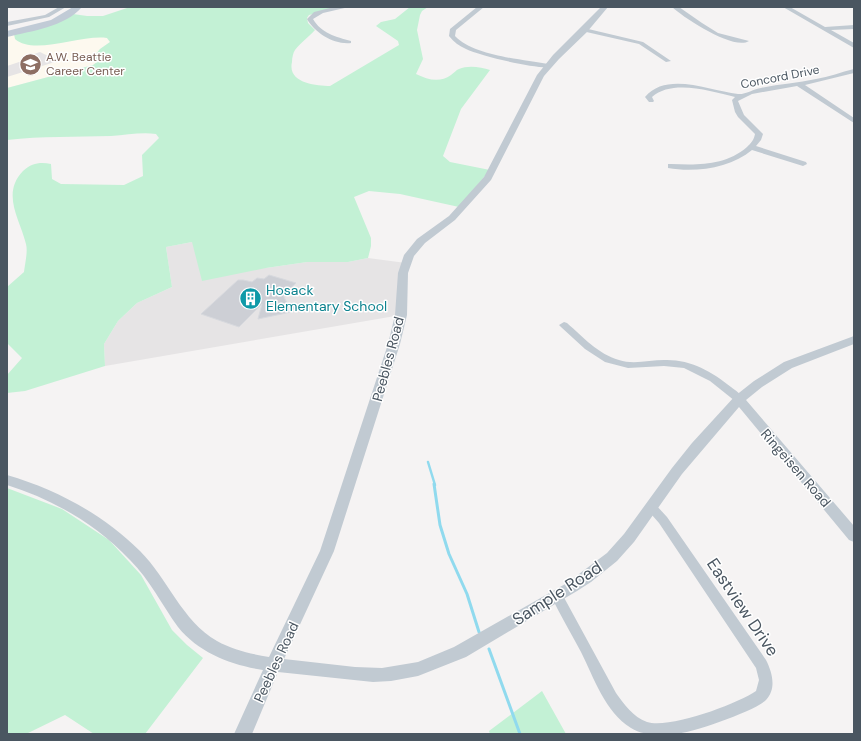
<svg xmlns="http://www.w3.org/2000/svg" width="861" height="741" viewBox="0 0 861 741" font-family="'DM Sans',sans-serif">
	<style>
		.commercial { fill: #fdf9ef }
		.education { fill: #e6e4e5 }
		.green { fill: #c3f1d5 }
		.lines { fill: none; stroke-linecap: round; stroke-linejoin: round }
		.stream-far1 { stroke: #90daee; stroke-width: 2.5 }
		.stream { stroke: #90daee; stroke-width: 3 }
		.building { fill: #cdcfd5; stroke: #d7d9de }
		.minor { fill: #c1cad2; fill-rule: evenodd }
		.tertiary { fill: #c1cad2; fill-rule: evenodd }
		.secondary { fill: #c1cbd6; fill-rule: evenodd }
		.labels { text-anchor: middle; stroke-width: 3; stroke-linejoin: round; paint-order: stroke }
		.far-education-label { font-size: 12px; fill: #785e54; stroke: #fff; text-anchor: start }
		.far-street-label { font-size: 12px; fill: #4a5661; stroke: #fff }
		.culture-label { font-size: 14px; fill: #0d838f; stroke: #fff; text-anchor: start }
		.street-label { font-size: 14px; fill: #4a5661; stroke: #fff }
		.near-street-label { font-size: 17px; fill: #4a5661; stroke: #fff }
	</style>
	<rect width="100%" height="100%" fill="#f5f3f3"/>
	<path class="commercial" d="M14 34 31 45H47L85 38 101 37 107 38 110 42 100 49 97 62 93 65 7 88V36Z"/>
	<path class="education" d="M40 52 58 61 7 77V66L25 60 22 58Z
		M192 242 266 268 307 262H348L368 258 406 263 401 315 105 366 104 344 118 321 137 303 172 287 166 247Z"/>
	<path class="green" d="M130 7H340L309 15 307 18 308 23 315 30C309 37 300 43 295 50 293 53 292 58 292 62 287 83 316 86 330 86L399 45 398 41 376 26 381 22 395 19 410 7H428L422 11 420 15 417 30 423 59 416 74C428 80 440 83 451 75 454 73 456 70 459 69 468 65 481 67 490 70L461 109 443 156 450 162 490 170 459 207 400 194 369 191 354 197 371 238V246L368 258 348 262H307L266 268 202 281 192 242 166 247 172 287 137 303 118 321 104 344 105 366 25 391 7 393V375L22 358 7 343V287L24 272C25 263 28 252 26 244 20 219 1 194 23 171 32 163 40 162 51 164L52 179 61 184 124 185 143 176 142 155 159 138 156 134C141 132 127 135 111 136 76 137 42 136 7 140V88L93 65 97 62 95 55 100 49 110 42 107 38C82 34 34 56 15 39L14 34 73 14 87 16H103Z
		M7 488 62 509 109 540 141 575 172 630 187 645 203 658 145 734H94L65 715 26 734H7Z
		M542 691 566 734H490L489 731Z"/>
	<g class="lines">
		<path class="stream-far1" d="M428 462 435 485"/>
		<path class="stream" d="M434 484 440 525 449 554 467 594 479 632
			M489 649 520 734"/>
	</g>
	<path class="building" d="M269 275 296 283 283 295 287 303 297 307 291 312 258 319 262 304 239 327 201 314 238 280H243L252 282 257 278 264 279Z"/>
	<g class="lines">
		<path class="minor" d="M59 7H66L49 17 7 26V22L45 15Z
			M334 7H349L323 13 313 19C321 33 336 37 351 41V43C334 45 315 33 307 19L314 12Z
			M477 7H484L456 30 455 36C474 56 521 59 548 64L550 65V67C536 69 480 56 466 49 459 46 454 42 449 36L450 29Z
			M672 7H679L702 23 718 33 749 41C734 51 684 18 672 7Z
			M783 7H790L825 27 854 25V29L831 30 854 43V48Z
			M584 28 643 42 671 61 666 62 639 44 582 31V29Z
			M854 69V73L805 85 854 118V123L797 86 752 94 738 101 744 115 763 134 761 140 756 146 806 162 807 164 803 166 752 150C731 168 695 173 668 168V164H671C698 165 725 166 747 147 751 143 754 140 755 134L738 117 735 112 732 100 735 97C711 91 672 79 652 97L654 101 653 102H649L645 97C667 71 710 91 738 94 744 95 754 89 761 88 779 84 798 83 816 79 829 77 841 72 854 69Z
			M564 322 567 323C583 337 598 354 619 360 633 365 650 360 664 360 690 359 711 371 731 387 735 390 741 394 744 399L743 401H735L710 381 684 368 664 366 628 368 605 362 585 349 561 327 559 325Z
			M651 503 655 504 667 517 766 660C772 672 777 688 766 700 755 711 692 733 675 734 660 735 643 736 631 728 605 712 594 678 581 652 571 633 560 615 551 596L553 592 557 591 561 592 616 693C624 704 633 717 647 722 670 729 737 704 756 691L759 680 756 668 659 523 645 507 647 504Z"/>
		<path class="tertiary" d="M601 7H608L587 32 559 59 544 76 491 180 455 220 425 243 414 256 408 273 407 315 400 344 334 551 284 659 355 667 382 668 418 662 454 647 567 583 607 553 624 534 672 468 692 443 735 396 754 381 784 362 854 336V344L792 368 762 387 746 400 854 526V542L849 540 739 407 682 474 634 542 617 561 591 582 577 591 466 657 418 676 391 681 373 682 278 672 252 734H234L263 670C231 665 199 653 178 627 162 605 150 580 130 560 96 524 54 500 7 485V475C58 490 102 514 140 551 168 579 182 621 217 641 233 650 251 654 269 657L320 551 388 344 395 315 398 273 404 255 417 239 449 216 484 177 537 75 553 55Z"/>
		<path class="secondary" d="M73 7H82C65 27 31 31 7 37V31L51 20Z"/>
	</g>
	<defs>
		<symbol id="school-disc" viewBox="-11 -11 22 22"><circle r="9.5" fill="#8d6e63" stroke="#fff"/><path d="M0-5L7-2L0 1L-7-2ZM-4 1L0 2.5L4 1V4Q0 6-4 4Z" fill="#fff"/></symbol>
		<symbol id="building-disc" viewBox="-11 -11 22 22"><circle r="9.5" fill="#0f9aa8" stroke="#fff"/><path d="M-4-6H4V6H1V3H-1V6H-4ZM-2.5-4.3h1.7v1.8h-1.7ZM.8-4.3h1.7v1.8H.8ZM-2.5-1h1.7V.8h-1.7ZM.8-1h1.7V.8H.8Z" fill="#fff"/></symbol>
	</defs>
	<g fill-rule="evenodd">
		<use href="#school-disc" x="18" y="52" width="25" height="25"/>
		<use href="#building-disc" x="238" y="286" width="25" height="25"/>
	</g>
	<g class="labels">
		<g class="far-education-label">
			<text x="46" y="61">A.W. Beattie<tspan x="46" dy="14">Career Center</tspan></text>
		</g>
		<g class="far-street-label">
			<text transform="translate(780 77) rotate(-11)" y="4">Concord Drive</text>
		</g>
		<g class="culture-label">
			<text x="266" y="295">Hosack<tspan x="266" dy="16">Elementary School</tspan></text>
		</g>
		<g class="street-label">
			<text transform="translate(388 359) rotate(-75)" y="5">Peebles Road</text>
			<text transform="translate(796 468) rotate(49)" y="5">Ringeisen Road</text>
			<text transform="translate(276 662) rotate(-65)" y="5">Peebles Road</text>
		</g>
		<g class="near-street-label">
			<text transform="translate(557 593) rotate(-33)" y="6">Sample Road</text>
			<text transform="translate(743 607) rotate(56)" y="6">Eastview Drive</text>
		</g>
	</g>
	<rect width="861" height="741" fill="none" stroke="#4a5661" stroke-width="16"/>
</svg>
